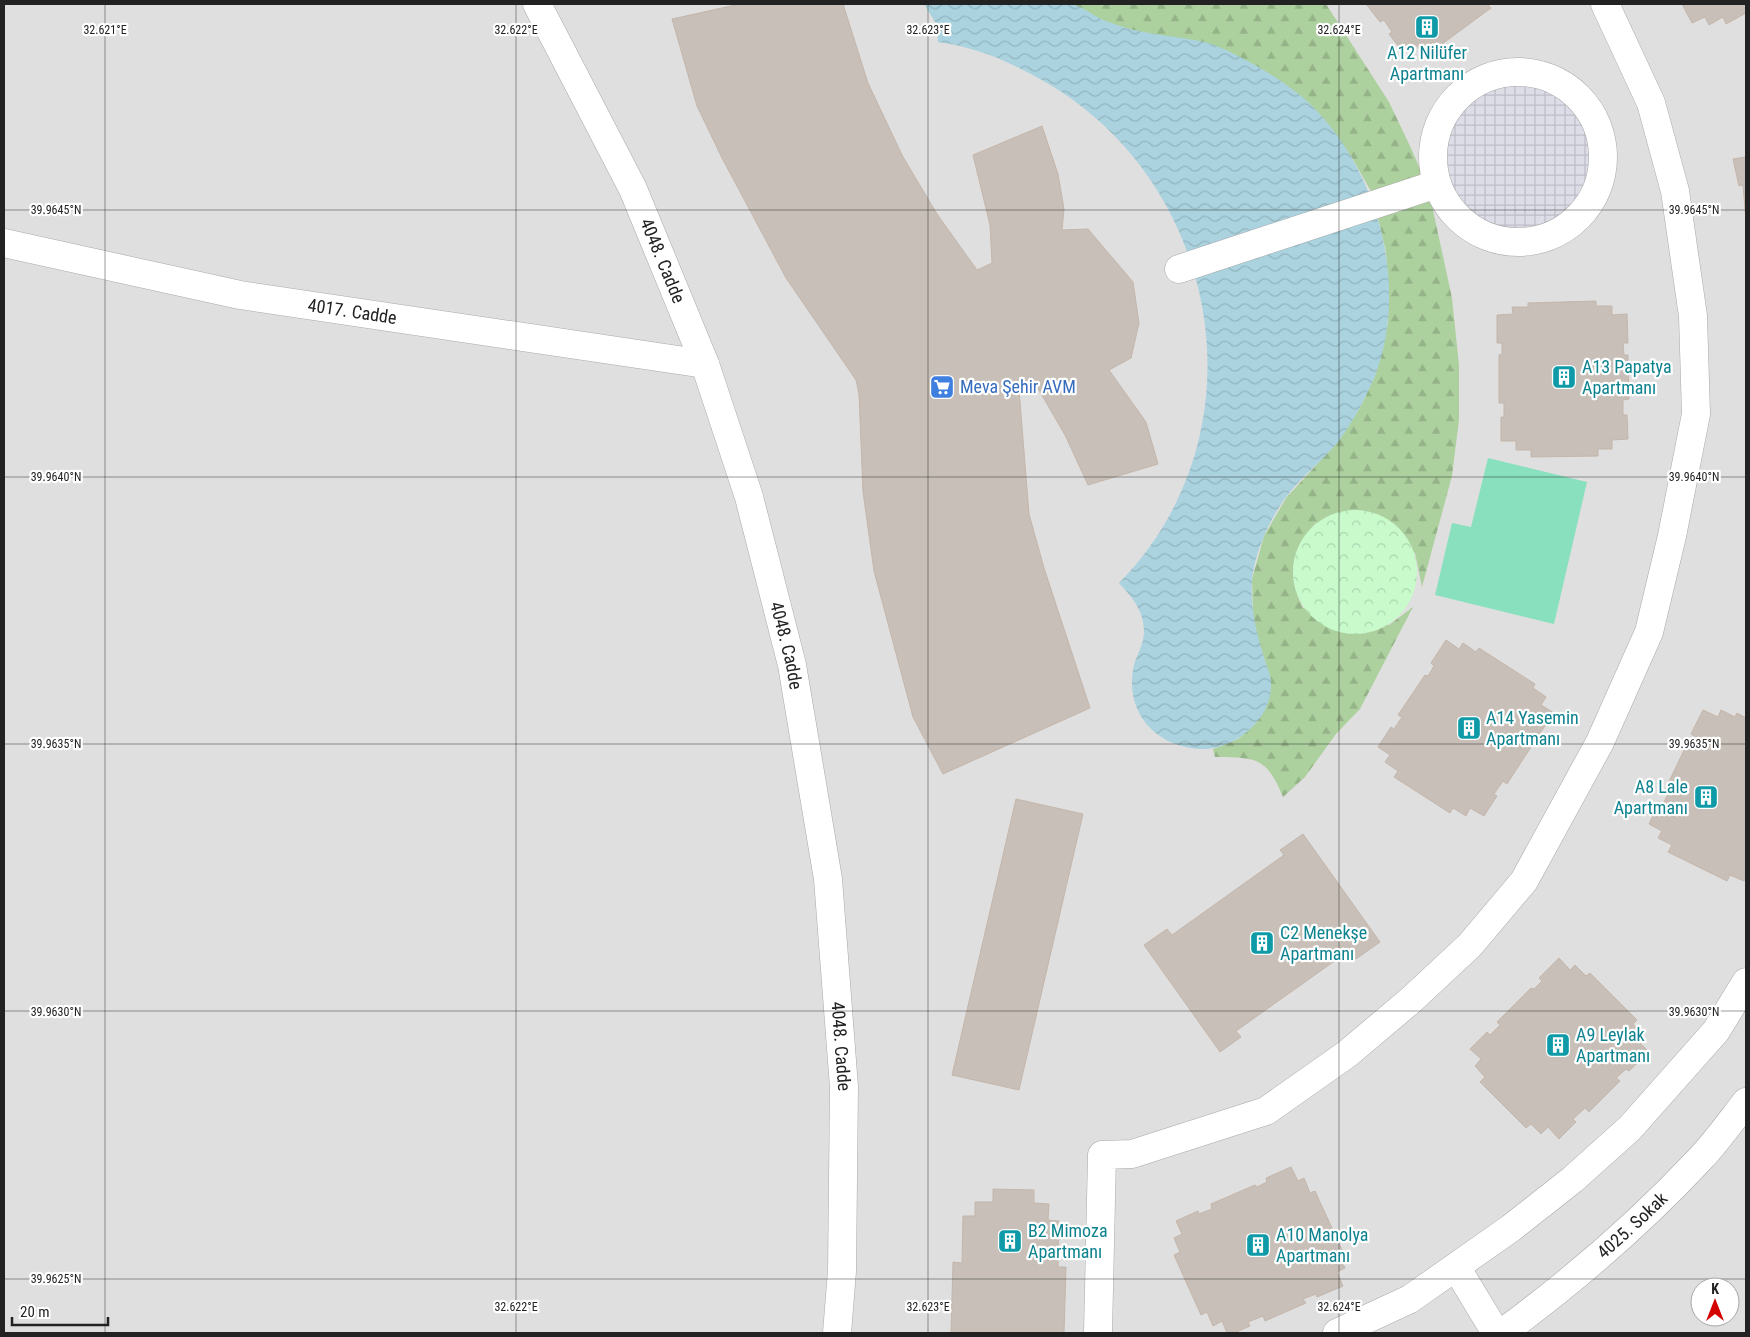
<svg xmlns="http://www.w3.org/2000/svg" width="1750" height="1337" viewBox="0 0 1750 1337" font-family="'Roboto Condensed',sans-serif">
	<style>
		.residential { fill: #e0dfdf; fill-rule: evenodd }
		.forest { fill: url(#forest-firs) }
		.park { fill: url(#park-crowns) }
		.pitch { fill: #88e0be }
		.plaza { fill: url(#plaza-grid) }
		.water { fill: url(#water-waves) }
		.building { fill: #c7bfb8; stroke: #c4b6ab }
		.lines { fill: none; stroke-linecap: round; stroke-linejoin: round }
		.street-casing { stroke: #a9a9a9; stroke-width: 29 }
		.street { stroke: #fff; stroke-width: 28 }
		.ticks { fill: none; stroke: #222; stroke-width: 1; stroke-opacity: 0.45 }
		.labels { text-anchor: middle; stroke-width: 4.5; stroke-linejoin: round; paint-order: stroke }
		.culture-label { font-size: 18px; fill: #0d838f; stroke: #fff; text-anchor: start }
		.street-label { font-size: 18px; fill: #222; stroke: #fff }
		.shop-label { font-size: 18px; fill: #366cbe; stroke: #fff; text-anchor: start }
		.ticks-label { font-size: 12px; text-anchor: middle; fill: #222; stroke: #fff; stroke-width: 4.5; stroke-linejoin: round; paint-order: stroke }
	</style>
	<defs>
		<pattern id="forest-firs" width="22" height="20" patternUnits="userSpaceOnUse" patternTransform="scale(1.25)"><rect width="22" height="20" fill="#add19e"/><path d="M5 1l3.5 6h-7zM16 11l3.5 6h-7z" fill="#95b388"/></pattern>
		<pattern id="park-crowns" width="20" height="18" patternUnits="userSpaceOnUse" patternTransform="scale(1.25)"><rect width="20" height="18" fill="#c8facc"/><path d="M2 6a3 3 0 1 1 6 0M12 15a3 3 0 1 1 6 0" fill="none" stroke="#acd6af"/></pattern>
		<pattern id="plaza-grid" width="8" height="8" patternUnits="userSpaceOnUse" patternTransform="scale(1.25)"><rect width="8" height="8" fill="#dddde8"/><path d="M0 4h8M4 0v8" fill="none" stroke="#bdbdc7"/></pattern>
		<pattern id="water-waves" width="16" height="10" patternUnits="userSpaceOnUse" patternTransform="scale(1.25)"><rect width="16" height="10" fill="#aad3df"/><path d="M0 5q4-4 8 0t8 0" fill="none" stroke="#92b5bf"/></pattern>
	</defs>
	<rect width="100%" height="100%" fill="#f2efe9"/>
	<path class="residential" d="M4 4H1746V1333H4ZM1700 1287H1730V1317H1700Z"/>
	<path class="forest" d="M1073 4H1326L1389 102 1410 146 1428 187 1452 298 1459 365V420L1452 476 1422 587 1415 553 1316 523C1290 551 1287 574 1303 608L1389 625 1413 607 1360 709 1336 734 1305 777 1283 797C1266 756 1256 758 1215 757L1213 749 1238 739 1257 722 1271 681 1253 622 1252 579 1264 536 1286 498 1340 439 1361 406 1376 373 1388 323V288L1386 252 1375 205 1377 202 1351 156 1215 46C1179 36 1139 36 1104 21 1093 16 1083 9 1073 4Z"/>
	<path class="park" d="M1293 572a62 62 0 1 1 124 0a62 62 0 1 1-124 0Z"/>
	<path class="pitch" d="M1488 458 1587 482 1554 624 1435 595 1452 523 1471 527Z"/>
	<path class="plaza" d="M1433 158a85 85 0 1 1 170 0a85 85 0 1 1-170 0Z"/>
	<path class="water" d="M924 4C956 4 989 4 1021 4 1037 4 1053 2 1069 4 1082 5 1094 17 1106 21 1117 25 1128 29 1139 31 1164 37 1190 37 1214 45 1243 56 1292 85 1313 107 1379 173 1409 287 1375 376 1365 399 1353 422 1338 442 1322 461 1301 477 1286 497 1269 520 1255 552 1252 580 1250 606 1256 630 1263 654 1265 663 1270 672 1271 681 1274 719 1234 751 1199 749 1156 746 1126 714 1133 670 1135 656 1144 646 1144 631 1144 611 1132 597 1119 583 1265 435 1223 186 1047 83 1010 62 980 48 938 42L937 25Z"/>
	<path class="building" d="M740 4H843L868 83 903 157 937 214 977 270 992 263 990 225 973 155 1042 126 1058 174 1064 209 1062 230 1088 229 1133 282 1139 323 1131 358 1109 370 1146 422 1158 464 1088 485 1065 435 1036 385 1019 389 1029 514 1044 568 1090 708 943 774 913 717 874 571 863 492 859 394 856 380 786 278 722 158 697 106 672 19Z
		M1366 4H1487L1491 8 1438 47 1433 42 1421 51 1415 44 1403 52 1389 34 1392 32 1384 20 1380 22Z
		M1682 4H1746V13L1726 24 1723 17 1709 25 1705 17 1692 23Z
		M1746 157V221L1743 185 1739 186 1733 159Z
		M1596 301V306H1612V315L1627 314 1628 343H1623L1624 355H1628L1629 399 1623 400V415H1627L1628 439 1612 440V449H1598V456L1531 457V450H1516V441H1501V417H1504V403H1499V355L1502 354V343H1497V315L1513 314 1512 307H1528V303Z
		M1446 640 1459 649 1463 643 1476 652 1479 648 1535 684 1533 688 1546 697 1541 705 1554 713 1538 736 1535 734 1528 745 1531 747 1507 784 1503 781 1494 794 1497 796 1484 816 1470 808 1466 816 1453 808 1450 813 1394 777 1398 771 1385 762 1390 755 1378 747 1391 727 1394 729 1402 717 1398 715 1425 675 1428 676 1434 666 1431 663Z
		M1703 710 1718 717 1721 710 1735 717 1737 713 1746 718V876L1744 881 1730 875 1727 881 1668 852 1672 845 1658 838 1662 831 1649 824 1659 802 1663 804 1669 792 1665 790 1686 746 1689 747 1695 737 1691 734Z
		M1016 799 1083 814 1019 1090 952 1075Z
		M1303 834 1380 942 1356 959 1350 950 1236 1031 1241 1037 1220 1052 1144 945 1167 929 1172 935 1284 855 1280 850Z
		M1559 958 1570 970 1575 965 1586 976 1590 973 1637 1020 1633 1024 1644 1035 1638 1041 1649 1052 1629 1071 1626 1069 1616 1078 1620 1081 1589 1112 1585 1108 1573 1119 1576 1122 1559 1139 1548 1127 1541 1134 1531 1124 1526 1128 1480 1082 1485 1077 1475 1066 1481 1059 1470 1049 1487 1032 1490 1035 1500 1025 1497 1022 1531 988 1534 989 1542 981 1539 978Z
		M1291 1167 1298 1181 1304 1178 1310 1193 1315 1191 1343 1252 1338 1254 1345 1268 1337 1272 1343 1286 1317 1297 1316 1294 1303 1299 1306 1303 1265 1321 1263 1316 1248 1322 1250 1326 1234 1333H1227L1222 1321 1213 1326 1207 1312 1201 1315 1174 1255 1180 1252 1174 1238 1182 1234 1176 1221 1198 1211 1199 1214 1212 1209 1211 1204 1255 1185 1257 1187 1267 1182 1266 1178Z
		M993 1189 1034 1190V1203L1049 1204 1048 1220 1059 1221 1058 1267H1066L1064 1333H951L953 1262 962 1263 963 1216H975V1202H993Z"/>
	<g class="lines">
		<defs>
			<g id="street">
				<path id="s1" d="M537 4 633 189 705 364 749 497 792 665 828 879 844 1087 842 1271 837 1333"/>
				<circle cx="1518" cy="157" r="85"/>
				<path id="s2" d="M4 243 240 295 705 364"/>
				<path d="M1179 269 1437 184"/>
				<path d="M1456 1267 1496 1333"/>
				<path d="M1098 1333 1102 1155 1132 1154 1266 1111 1347 1054 1411 1000 1470 945 1524 881 1600 742 1649 632 1672 536 1696 414 1693 316 1675 191 1651 103 1605 4"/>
				<path d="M1337 1333 1410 1299 1511 1228 1572 1180 1630 1128 1716 1031 1746 982"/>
				<path id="s3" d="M1502 1333C1573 1281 1640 1223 1700 1159 1717 1141 1731 1121 1746 1102"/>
			</g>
		</defs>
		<use href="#street" class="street-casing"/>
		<use href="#street" class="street"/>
	</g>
	<path class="ticks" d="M105 4V1333M516 4V1333M928 4V1333M1339 4V1333M4 210H1746M4 477H1746M4 744H1746M4 1011H1746M4 1279H1746"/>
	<defs>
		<symbol id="building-square" viewBox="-11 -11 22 22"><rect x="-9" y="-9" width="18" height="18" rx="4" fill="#0f9aa8" stroke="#fff"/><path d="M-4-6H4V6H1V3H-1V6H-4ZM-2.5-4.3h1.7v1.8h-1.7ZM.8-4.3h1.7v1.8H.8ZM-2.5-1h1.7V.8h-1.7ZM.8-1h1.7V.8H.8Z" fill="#fff"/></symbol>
		<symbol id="supermarket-square" viewBox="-11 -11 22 22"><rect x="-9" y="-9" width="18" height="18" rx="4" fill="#3f7fe0" stroke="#fff"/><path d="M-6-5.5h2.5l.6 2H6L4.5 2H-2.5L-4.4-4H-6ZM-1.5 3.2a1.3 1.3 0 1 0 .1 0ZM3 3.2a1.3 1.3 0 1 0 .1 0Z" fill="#fff"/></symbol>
	</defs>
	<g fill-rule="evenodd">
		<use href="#building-square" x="1413" y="13" width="28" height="28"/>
		<use href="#building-square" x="1550" y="363" width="28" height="28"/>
		<use href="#supermarket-square" x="928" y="373" width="28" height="28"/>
		<use href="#building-square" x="1455" y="714" width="28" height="28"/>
		<use href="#building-square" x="1692" y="783" width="28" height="28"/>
		<use href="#building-square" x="1248" y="929" width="28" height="28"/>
		<use href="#building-square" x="1544" y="1031" width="28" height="28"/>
		<use href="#building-square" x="996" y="1227" width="28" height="28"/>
		<use href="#building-square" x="1244" y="1231" width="28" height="28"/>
	</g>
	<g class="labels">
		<g class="culture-label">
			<text x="1427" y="59" text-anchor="middle">A12 Nilüfer<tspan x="1427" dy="21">Apartmanı</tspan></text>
			<text x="1582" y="373">A13 Papatya<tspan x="1582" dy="21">Apartmanı</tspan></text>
			<text x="1486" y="724">A14 Yasemin<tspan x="1486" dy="21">Apartmanı</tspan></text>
			<text x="1688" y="793" text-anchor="end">A8 Lale<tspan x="1688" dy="21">Apartmanı</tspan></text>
			<text x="1280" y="939">C2 Menekşe<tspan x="1280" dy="21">Apartmanı</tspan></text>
			<text x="1576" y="1041">A9 Leylak<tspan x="1576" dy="21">Apartmanı</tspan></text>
			<text x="1028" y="1237">B2 Mimoza<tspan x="1028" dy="21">Apartmanı</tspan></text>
			<text x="1276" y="1241">A10 Manolya<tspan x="1276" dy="21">Apartmanı</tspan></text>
		</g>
		<g class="street-label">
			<text dy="6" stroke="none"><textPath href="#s1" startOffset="286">4048. Cadde</textPath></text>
			<text dy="6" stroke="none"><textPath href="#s2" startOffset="355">4017. Cadde</textPath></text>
			<text dy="6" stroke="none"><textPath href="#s1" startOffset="691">4048. Cadde</textPath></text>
			<text dy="6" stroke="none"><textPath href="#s1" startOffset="1096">4048. Cadde</textPath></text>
			<text dy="6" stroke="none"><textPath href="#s3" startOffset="169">4025. Sokak</textPath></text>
		</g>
		<g class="shop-label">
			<text x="960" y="393">Meva Şehir AVM</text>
		</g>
	</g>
	<g class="ticks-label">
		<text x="105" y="34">32.621°E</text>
		<text x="516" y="34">32.622°E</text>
		<text x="928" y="34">32.623°E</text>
		<text x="1339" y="34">32.624°E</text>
		<text x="56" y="214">39.9645°N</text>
		<text x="1694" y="214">39.9645°N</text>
		<text x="56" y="481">39.9640°N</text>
		<text x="1694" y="481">39.9640°N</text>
		<text x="56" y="748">39.9635°N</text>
		<text x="1694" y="748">39.9635°N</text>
		<text x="56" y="1016">39.9630°N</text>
		<text x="1694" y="1016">39.9630°N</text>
		<text x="56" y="1283">39.9625°N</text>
		<text x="516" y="1311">32.622°E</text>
		<text x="928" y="1311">32.623°E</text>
		<text x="1339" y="1311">32.624°E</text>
	</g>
	<rect width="1750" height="1337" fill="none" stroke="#222222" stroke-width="10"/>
	<g transform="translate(1715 1302)"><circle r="24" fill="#ffffff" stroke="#a7a7a7"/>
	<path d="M0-4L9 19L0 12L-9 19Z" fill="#d40000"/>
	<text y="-8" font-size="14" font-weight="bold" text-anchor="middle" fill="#222222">K</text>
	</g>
	<path d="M12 1317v8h96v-8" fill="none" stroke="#222222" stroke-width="2.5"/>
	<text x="20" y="1317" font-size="15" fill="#222222" stroke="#ffffff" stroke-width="4" paint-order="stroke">20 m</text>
</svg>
